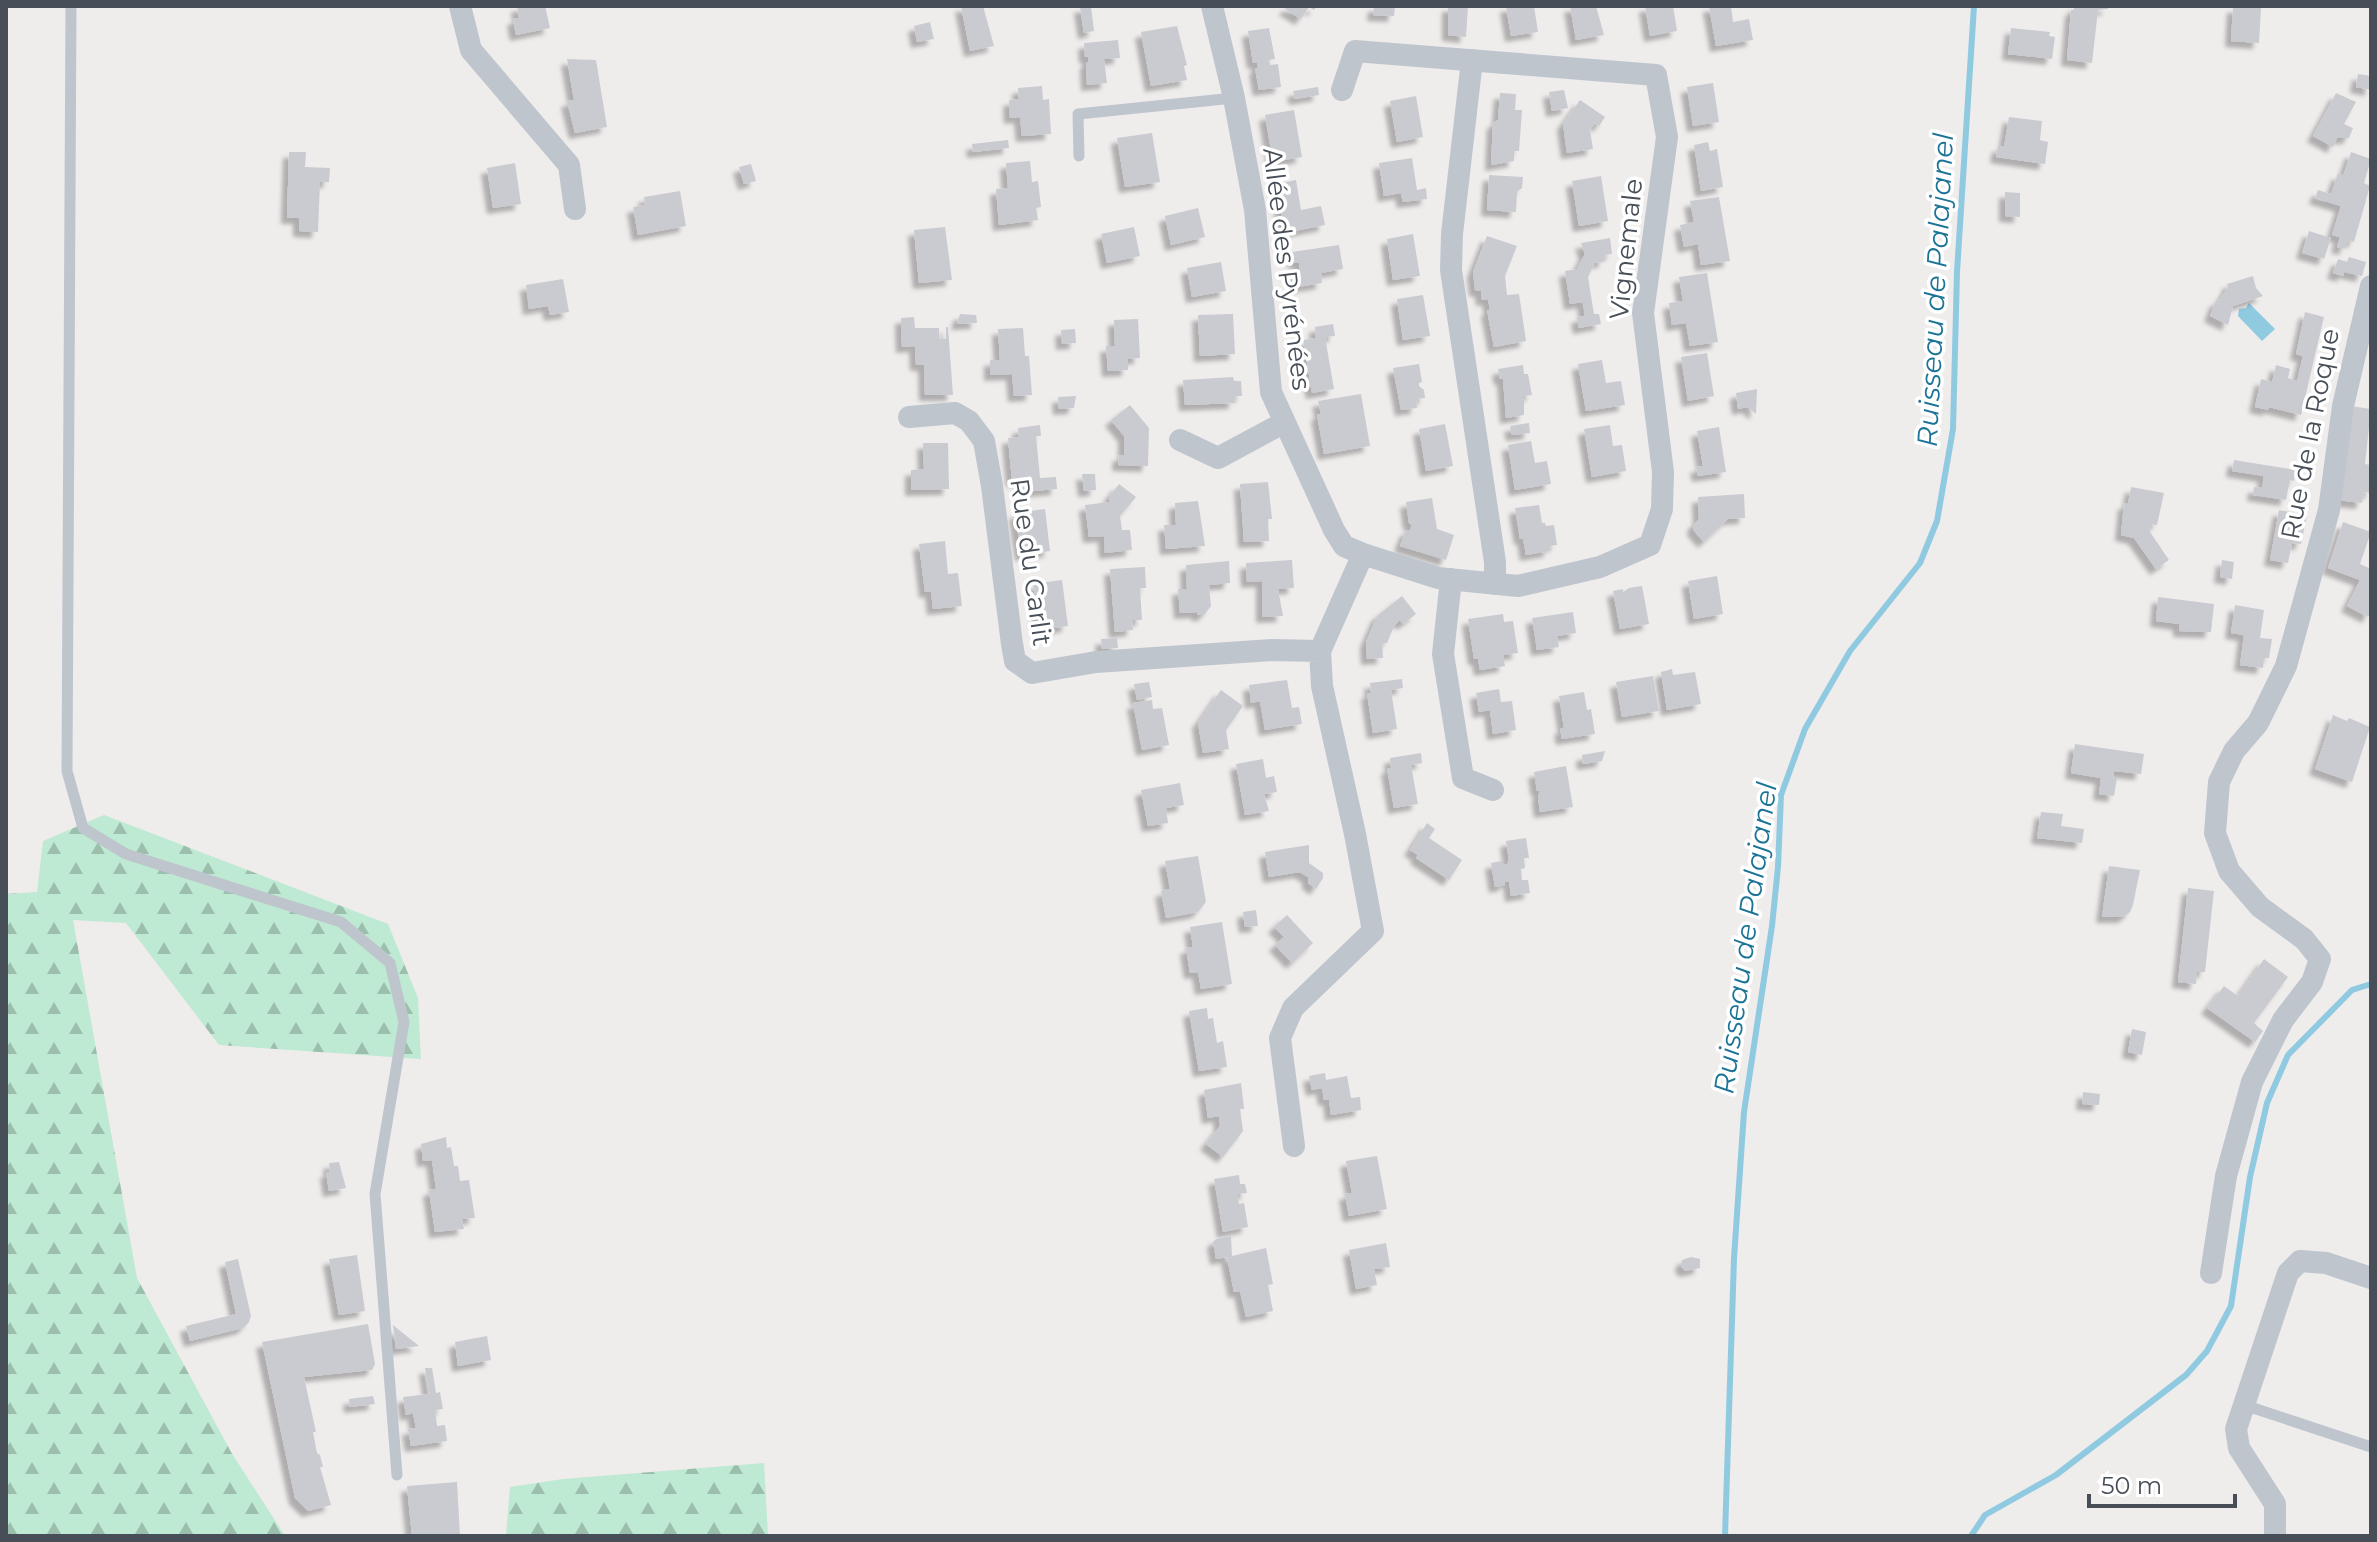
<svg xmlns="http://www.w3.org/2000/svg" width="2377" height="1542" viewBox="0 0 2377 1542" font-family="Montserrat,sans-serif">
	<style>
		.forest { fill: url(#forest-firs) }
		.water { fill: #90cae1 }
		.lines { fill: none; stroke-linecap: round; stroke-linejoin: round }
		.stream { stroke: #90cae1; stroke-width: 6 }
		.building { fill: #cacbd0; filter: url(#shadow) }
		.service { stroke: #bfc5cd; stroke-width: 11 }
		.minor { stroke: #bfc5cd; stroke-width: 22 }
		.labels { text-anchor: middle; stroke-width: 7; stroke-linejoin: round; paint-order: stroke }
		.street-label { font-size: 26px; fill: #474e57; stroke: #fff }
		.water-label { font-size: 28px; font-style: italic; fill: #1b7396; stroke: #fff }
	</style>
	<defs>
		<pattern id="forest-firs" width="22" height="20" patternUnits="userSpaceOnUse" patternTransform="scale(2)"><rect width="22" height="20" fill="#bee9d2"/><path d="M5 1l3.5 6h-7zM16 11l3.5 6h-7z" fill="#9cbfad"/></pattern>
		<filter id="shadow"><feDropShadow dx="-6" dy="6" stdDeviation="2" flood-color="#0004"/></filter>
	</defs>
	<rect width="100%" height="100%" fill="#efecec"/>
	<path class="forest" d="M104 815 388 924 418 998 421 1059 219 1045 126 923 73 920 137 1278 231 1452 285 1536H6V894L37 892 43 841Z
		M764 1463 768 1536H506L510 1487 563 1479Z"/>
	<path class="water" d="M2249 303 2275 329 2262 341 2238 316 2239 309 2246 308Z"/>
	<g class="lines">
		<path class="stream" d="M1725 1536 1734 1258 1744 1112 1772 926 1778 867 1781 795 1805 729 1850 651 1920 563 1937 521 1953 429 1957 272 1974 6
			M1971 1536 1985 1515 2056 1475 2186 1375 2207 1351 2231 1306 2250 1177 2267 1103 2288 1055 2352 990 2371 984"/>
	</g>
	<path class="building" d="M517 6H545L550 28 516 35 513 19 519 18Z
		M961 6H983L994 46 970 51Z
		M1091 6 1094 31 1084 33 1080 7Z
		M1287 6H1317L1314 10 1309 7 1301 19 1285 9Z
		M1374 6H1395L1394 16 1373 15Z
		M1448 6H1468L1466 37 1448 35Z
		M1506 6H1534L1538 32 1511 36Z
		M1570 6H1596L1604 35 1576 40Z
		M1645 6H1673L1677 31 1650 36Z
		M1709 6H1731L1733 22 1749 19 1753 40 1716 46Z
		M2074 6H2108V9L2098 10 2092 63 2067 60 2071 10H2074Z
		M2233 7 2261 8 2259 43 2231 41Z
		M930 22 934 39 917 42 914 26Z
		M1177 26 1187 65 1184 66 1187 80 1151 86 1141 32Z
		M1269 28 1275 59 1269 60 1270 65 1278 64 1281 87 1259 90 1255 68H1258L1257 62 1253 63 1248 31Z
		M2011 28 2050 32 2049 36 2055 37 2052 59 2008 54Z
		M1118 40 1120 58 1104 59 1107 83 1087 85 1086 62H1089L1088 57H1085L1084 43Z
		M567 59 596 60 607 127 575 133 567 101 574 100Z
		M2358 74 2371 76V90L2356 87Z
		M1713 83 1719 122 1693 126 1687 87Z
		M1042 86 1043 100 1049 99 1051 134 1022 136 1020 117 1010 118 1009 100 1019 99 1018 88Z
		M1318 87 1319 95 1295 99 1293 91Z
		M1564 90 1568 108 1552 111 1549 92Z
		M1500 93 1516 94 1515 110H1522L1519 151H1514V161L1491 165 1493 123 1498 120Z
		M2336 93 2356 102 2344 124 2353 128 2349 138H2337L2333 147 2313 136Z
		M1416 96 1423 137 1397 142 1390 101Z
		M1580 100 1605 117 1599 126 1595 123 1590 130 1593 149 1567 153 1563 124Z
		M1294 110 1302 157 1273 162 1265 115Z
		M2009 117 2042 121 2040 140 2048 142 2045 164 1996 157 1998 146 2004 147Z
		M1152 133 1160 182 1125 187 1117 138Z
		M1008 140 1009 148 973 152 972 144Z
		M1708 142 1710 151 1717 149 1723 187 1701 191 1694 145Z
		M289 152H306L305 167 330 168 329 182H320L318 232 299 231V218H287Z
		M2351 152 2371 159 2364 183 2370 186 2354 242 2348 240 2345 249 2337 247 2340 237 2332 235 2341 206 2315 198 2318 190 2331 194 2338 173 2343 176Z
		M1412 158 1417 190 1426 188 1427 199 1403 202 1401 193 1384 196 1379 163Z
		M1030 161 1032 182 1038 181 1041 207 1036 208 1038 220 999 225 996 189 1008 188 1006 163Z
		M515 163 521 204 493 208 487 168Z
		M751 164 756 181 744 184 739 167Z
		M1489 175 1523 177 1522 188 1517 192 1516 212 1487 210Z
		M1601 176 1608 221 1579 226 1572 181Z
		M1296 180 1301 210 1321 206 1325 225 1285 233 1276 184Z
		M680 191 686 226 638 235 633 207 645 205 644 197Z
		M2005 192 2020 193V217L2005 216Z
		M1719 197 1730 261 1701 265 1698 244 1684 247 1680 225 1694 222 1690 201Z
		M1198 208 1205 237 1171 245 1165 216Z
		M945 227 952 280 919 283 914 230Z
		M1134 227 1140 256 1107 263 1101 234Z
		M2309 231 2331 238 2324 259 2302 253Z
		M1413 234 1420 276 1393 280 1387 239Z
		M1487 236 1517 246 1505 276 1507 295 1519 294 1526 341 1494 347 1487 310H1490L1488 299 1482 300 1481 291 1475 290 1473 272Z
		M1610 238 1612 254 1604 255 1605 261 1595 263 1588 277 1594 314H1599L1601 324 1579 328 1577 317 1585 316 1583 302 1570 304 1565 271 1577 269 1585 254 1581 243Z
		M1339 245 1343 269 1321 273 1322 283 1298 287 1296 271H1300L1299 262 1294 263 1292 252Z
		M2349 257 2366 262 2362 276 2344 272 2343 276 2333 273 2338 259 2347 262Z
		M1221 262 1226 291 1192 297 1187 268Z
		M1707 273 1718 342 1690 346 1686 323 1672 325 1669 303 1683 301 1679 277Z
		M2253 276 2256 288 2263 296 2233 306 2228 325 2210 316 2216 300 2219 301 2228 287 2227 284Z
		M563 279 569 312 550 315 548 306 529 309 526 285Z
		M1423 295 1430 336 1403 340 1397 299Z
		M2305 312 2324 317 2301 415 2269 407V410L2255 407 2261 379 2272 382 2276 365 2290 369 2288 378 2297 381 2303 356 2296 354Z
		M960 314 976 315 977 323 957 324Z
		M1233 314 1235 354 1200 356 1198 315Z
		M914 317 915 328H939V339H946V327H948L953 395H925L924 365H916L915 346 902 347 901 318Z
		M1138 319 1140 358 1128 359V370L1108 371 1106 346H1115L1114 320Z
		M1333 324 1335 336 1325 337 1334 389 1312 393 1303 340 1316 338 1315 327Z
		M1023 328 1025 356H1029L1032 395 1014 396 1012 374 990 375V360H1000L998 329Z
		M1075 329 1076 343 1062 344 1061 330Z
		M1707 353 1714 396 1688 401 1681 357Z
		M1602 360 1606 383 1621 381 1625 405 1586 411 1578 364Z
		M1419 364 1422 382 1419 383V386L1424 390 1425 398 1416 399 1417 408 1401 410 1393 368Z
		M1523 365 1524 374H1528L1532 395 1524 396V415L1506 418 1503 379H1500L1498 369Z
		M1233 377 1234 381H1241L1242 396H1234L1235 403 1185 405 1183 380Z
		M1757 389 1756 414 1748 407 1738 409 1736 393Z
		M1361 394 1370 446 1324 454 1317 414H1321L1318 401Z
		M1076 396 1074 408 1059 409 1058 397Z
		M1130 405 1149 428 1148 466 1118 465 1119 455H1124V436L1111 420Z
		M2350 406 2371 409 2365 464 2371 465V493L2364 492 2362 503 2337 500Z
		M1529 423 1530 433 1512 435 1510 426Z
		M1445 424 1453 466 1426 471 1419 429Z
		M1040 425 1041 436H1036L1040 478 1056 477 1057 489 1022 492 1021 480 1012 481 1008 438 1019 437 1018 428Z
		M1610 425 1613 446 1622 445 1626 471 1592 477 1584 429Z
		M1719 427 1726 472 1698 476 1696 467 1703 466 1697 431Z
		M1531 441 1535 463 1547 461 1551 484 1515 490 1508 445Z
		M923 443H948L949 489 911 490V470L924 469Z
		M2234 460 2296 470 2294 481 2290 480 2286 500 2253 495 2254 487 2262 488 2264 476 2232 471Z
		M1082 474H1095L1096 490 1084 491Z
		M1268 482 1272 519H1268L1269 541 1244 542 1240 484Z
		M1119 484 1136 497 1120 516 1122 530H1130L1132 550 1105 553 1104 536 1089 537 1085 505 1109 502V497Z
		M2131 487 2164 493 2157 525 2151 524 2150 532 2169 560 2156 569 2134 538 2121 535 2124 503 2128 504Z
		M1744 494 1745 518 1728 519 1704 542 1694 531 1693 525 1699 519 1698 497Z
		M1432 498 1437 529 1454 535 1446 560 1400 546 1406 530H1410L1412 525 1409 523 1406 502Z
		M1198 501 1205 546 1166 549 1164 525H1176L1175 503Z
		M1539 505 1542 523H1545L1546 526 1554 525 1557 545 1549 546 1550 551 1526 555 1523 538 1520 539 1515 508Z
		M1045 509 1050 551 1021 555 1015 513Z
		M2279 510 2307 515 2301 544 2292 543 2288 563 2270 560Z
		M2343 522 2371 532 2360 564 2371 569V611L2368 617 2347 606 2360 580 2328 568Z
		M945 541 948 574 958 573 962 606 933 609 931 591 925 592 919 544Z
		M1292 560 1294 588 1278 589 1283 616 1262 617V581L1247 582 1246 563Z
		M2222 560 2234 562 2232 579 2220 577Z
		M1229 561 1230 583 1209 585 1211 606 1204 615H1197V612L1180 613 1178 589H1187L1186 565Z
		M1145 567 1146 588H1140L1142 620H1132L1133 630 1115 632 1110 569Z
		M1717 576 1723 614 1694 619 1688 581Z
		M1062 580 1068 626 1040 630 1033 584Z
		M1642 586 1649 624 1620 629 1613 591 1623 589V592L1629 588Z
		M1402 596 1416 614 1403 624 1400 620 1394 626 1387 643H1382L1383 658 1367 659 1366 642 1377 616Z
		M2158 597 2214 604 2211 632 2179 631V624L2156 621Z
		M2235 605 2264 610 2260 638 2272 639 2269 658H2264L2263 668 2240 665 2244 635 2231 633Z
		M1573 612 1576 633 1557 636 1559 647 1537 650 1532 618Z
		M1503 614 1504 622 1513 621 1518 653 1503 655 1505 666 1480 670 1478 659H1474L1468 619Z
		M1117 638 1118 648 1102 649 1101 639Z
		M1672 669 1673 675 1695 672 1701 704 1667 710 1661 672Z
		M1653 676 1659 711 1622 717 1616 682Z
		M1402 679 1403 688 1391 690 1397 729 1373 733 1367 693H1371L1370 683Z
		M1287 680 1292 708 1299 707 1302 724 1265 730 1260 701 1251 703 1249 685Z
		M1149 682 1152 697 1137 700 1134 684Z
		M1499 689 1501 702 1512 701 1516 730 1493 734 1490 710 1479 712 1476 693Z
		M1221 690 1243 706 1226 730 1229 749 1203 753 1198 723Z
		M1584 692 1587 710 1591 709 1595 734 1562 739 1560 729 1564 728 1559 696Z
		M1152 700 1153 709 1162 708 1169 745 1142 750 1133 703Z
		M2333 715 2347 721 2349 718 2370 727 2352 782 2315 769Z
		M2075 744 2144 754 2141 774 2114 771 2113 778H2117L2114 796 2099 794 2101 778 2071 773Z
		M1605 751 1602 761 1583 764 1582 755Z
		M1421 753 1422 763 1411 765 1418 804 1394 808 1387 768H1391L1390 758Z
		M1263 759 1266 778 1274 776 1277 792 1264 794 1269 811 1245 815 1236 764Z
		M1566 766 1573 807 1540 812 1538 797 1540 790 1537 791 1534 772Z
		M1180 783 1184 805 1166 808 1168 823 1148 826 1141 790Z
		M2041 812 2063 814 2061 826 2084 829 2082 843 2037 838Z
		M1427 823 1435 829 1429 838 1462 860 1449 880 1416 858 1418 855 1410 850Z
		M1526 838 1529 858H1524L1525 868 1521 869 1522 880H1528L1530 893 1511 896 1509 881 1505 882V885L1495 887 1491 863 1502 861V864H1507L1509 860 1506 841Z
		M1309 845V863L1323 873V878L1316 889 1308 883V877L1300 872 1269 877 1265 852Z
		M1198 856 1206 902 1198 912 1166 918 1161 891 1170 889 1165 861Z
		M2109 866 2140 870 2133 905 2130 912 2124 917H2102Z
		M2188 888 2214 891 2205 972H2197L2196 984 2178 982Z
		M1256 910 1258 926 1245 927 1243 912Z
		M1287 915 1313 943 1292 963 1275 945 1284 937 1274 927Z
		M1222 922 1232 984 1201 989 1198 972 1190 973 1186 948 1193 947 1190 927Z
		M2264 959 2288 977 2254 1023 2263 1031 2255 1042 2207 1008 2224 986 2238 996Z
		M1207 1008 1208 1019 1213 1018 1217 1043 1223 1041 1227 1067 1199 1071 1189 1011Z
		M2132 1029 2146 1032 2142 1055 2128 1052Z
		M1325 1073 1326 1080 1347 1076 1351 1098 1360 1097 1361 1110 1331 1115 1329 1099 1324 1100 1322 1088 1312 1090 1309 1076Z
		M1241 1083 1244 1109H1240L1243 1131 1223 1157 1206 1144 1220 1126 1219 1116 1208 1118 1204 1090Z
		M2083 1092 2100 1094 2099 1105 2082 1104Z
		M446 1137 447 1148 451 1147 454 1166H458L460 1181 469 1180 475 1218 462 1219 464 1229 435 1232 429 1190 436 1189 432 1160 423 1161 421 1144Z
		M1377 1156 1387 1209 1349 1216 1345 1194 1352 1193 1346 1161Z
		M339 1162 346 1188 329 1191 326 1172H330L329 1163Z
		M1239 1175 1240 1184H1245L1247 1193 1237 1194 1239 1204 1244 1203 1248 1227 1223 1232 1214 1179Z
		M1231 1236 1232 1256 1266 1248 1273 1284 1268 1285 1273 1311 1246 1317 1240 1291 1234 1292 1227 1257 1216 1259 1213 1242 1216 1239Z
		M1386 1243 1390 1267 1374 1269 1377 1285 1356 1289 1349 1250Z
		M357 1255 365 1311 339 1315 329 1259Z
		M1691 1257 1700 1259V1268L1685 1271 1681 1266 1682 1260Z
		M238 1259 251 1316 249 1322 243 1328 190 1341 186 1326 236 1314 225 1262Z
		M368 1324 375 1364 372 1370 304 1377 316 1432H313L317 1453 320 1455 323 1467H320L331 1505 308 1511 295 1498 262 1342Z
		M393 1325 419 1346 396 1349Z
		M487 1336 491 1360 458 1366 455 1342Z
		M425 1368H432L436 1393 440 1392 443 1409 435 1410 437 1426 445 1425 447 1441 411 1446 408 1429 416 1428 413 1413 406 1415 403 1397 429 1394Z
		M373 1396 375 1404 350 1407 349 1399Z
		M457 1482 460 1536H412L407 1486Z"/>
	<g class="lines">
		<path class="service" d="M71 6 67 771 83 828 126 854 341 922 390 963 404 1022 375 1194 397 1475
			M1079 156 1078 114 1234 98
			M2244 1405 2371 1447"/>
		<path class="minor" d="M460 6 471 50 569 165 575 209
			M1212 6 1234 98 1255 210 1271 392 1334 530 1344 546 1363 554 1320 651 1322 686 1355 834 1373 931 1293 1008 1280 1038 1294 1146
			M1472 60 1452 234 1451 270 1495 562V584
			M1342 90 1355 51 1656 75 1667 137 1643 313 1663 472 1662 509 1650 545 1600 567 1518 586 1438 578 1363 554
			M909 417 955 413 969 421 984 441 992 486 1012 644 1015 661 1032 673 1096 662 1272 650 1320 651
			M1180 440 1218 458 1283 423
			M1451 579 1443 654 1463 778 1493 790
			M2211 1273 2226 1176 2252 1082 2283 1020 2312 982 2320 959 2304 939 2260 907 2229 871 2215 833 2219 782 2234 751 2258 723 2286 666 2329 510 2343 406 2371 286
			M2275 1536V1504L2239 1448 2236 1429 2288 1273 2300 1261 2326 1263 2371 1278"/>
	</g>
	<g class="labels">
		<g class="street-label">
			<text transform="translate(1626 249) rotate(-84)" y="9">Vignemale</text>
			<text transform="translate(1287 269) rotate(83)" y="9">Allée des Pyrénées</text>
			<text transform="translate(2310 434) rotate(-79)" y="9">Rue de la Roque</text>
			<text transform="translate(1031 562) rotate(82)" y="9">Rue du Carlit</text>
		</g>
		<g class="water-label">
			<text transform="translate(1935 290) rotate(-87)" y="10">Ruisseau de Palajanel</text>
			<text transform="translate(1745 938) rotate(-82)" y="10">Ruisseau de Palajanel</text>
		</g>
	</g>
	<rect width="2377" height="1542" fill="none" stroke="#474e57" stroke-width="16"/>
	<path d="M2089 1494v12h146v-12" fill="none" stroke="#474e57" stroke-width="4"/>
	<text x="2101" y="1494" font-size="24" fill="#474e57" stroke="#ffffff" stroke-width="6" paint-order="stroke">50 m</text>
</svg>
